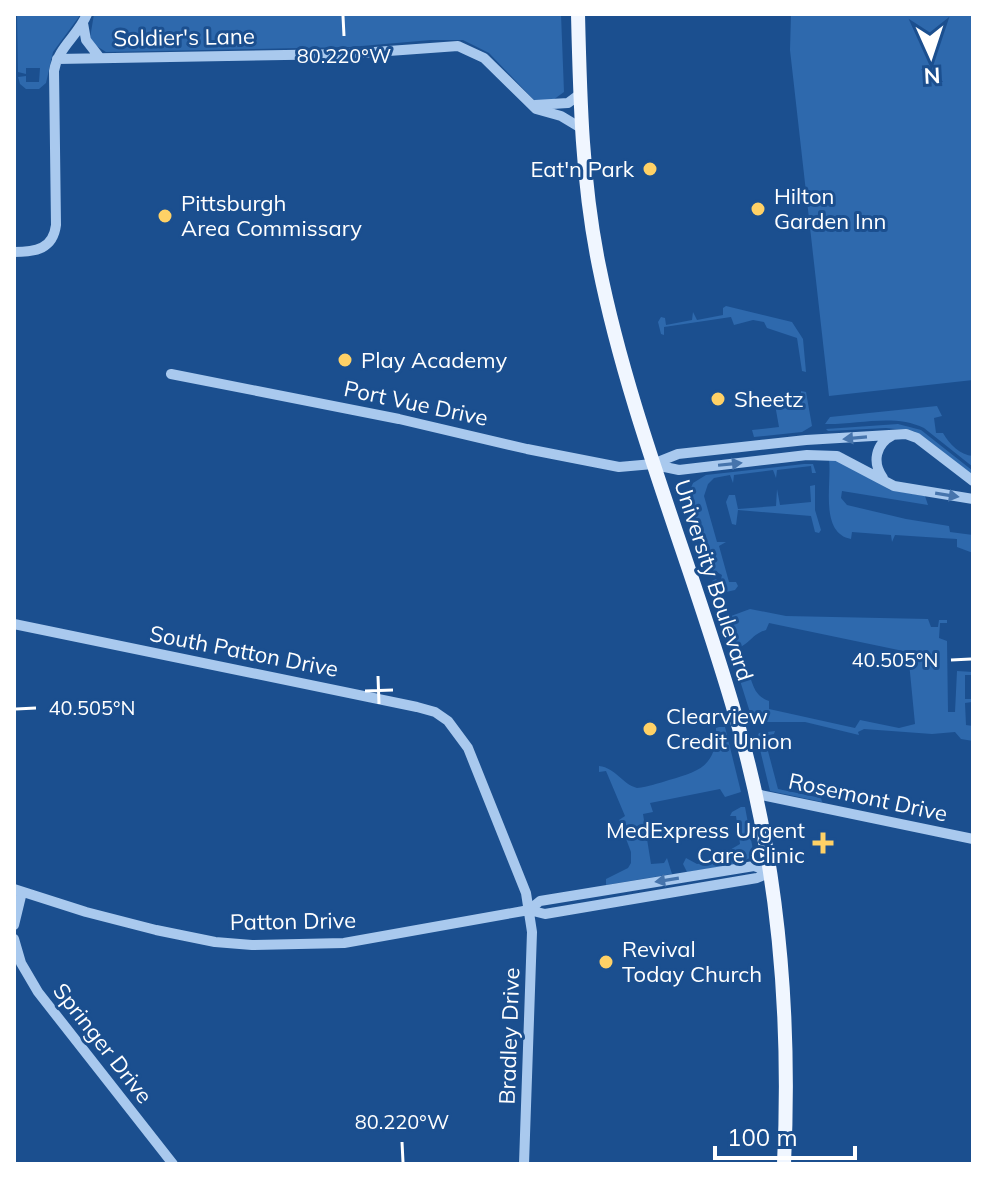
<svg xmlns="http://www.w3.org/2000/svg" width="987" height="1178" viewBox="0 0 987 1178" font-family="Mulish,sans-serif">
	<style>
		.green { fill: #2e69ad }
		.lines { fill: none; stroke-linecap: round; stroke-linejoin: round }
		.minor { stroke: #a9c9ee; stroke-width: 10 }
		.major { stroke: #f0f6ff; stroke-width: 14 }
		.oneway { fill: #4674ac }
		.ticks { fill: none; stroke: #fff; stroke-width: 3 }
		.poi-dot { fill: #ffd166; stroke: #1b4f8f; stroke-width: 3 }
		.labels { text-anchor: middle; stroke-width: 6; stroke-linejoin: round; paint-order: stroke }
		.street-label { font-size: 22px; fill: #fff; stroke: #1b4f8f }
		.poi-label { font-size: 22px; fill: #fff; stroke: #1b4f8f; text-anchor: start }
		.ticks-label { font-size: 20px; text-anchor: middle; fill: #fff; stroke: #1b4f8f; stroke-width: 6; stroke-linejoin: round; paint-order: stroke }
	</style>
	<rect width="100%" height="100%" fill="#1b4f8f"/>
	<path class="green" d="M17 14H81L53 52 46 83 39 89H26L20 84 18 77 26 76V82H39L40 68H26V74L18 72Z
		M94 14H561L564 92 553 100H534L489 53 463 40H431L350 47 106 52 95 45 90 38Z
		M791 14H973V380L829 396 790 50Z
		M726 306 792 322 803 339 806 372 802 371 797 338 767 328 764 322 753 320 734 325 731 317 664 327V335L661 334 658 322 661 317 665 318 666 325 692 320 693 312 697 320 723 315V308Z
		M801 391 806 392 812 426 802 432 754 437 752 430 779 427 774 399 787 396 789 402 801 400Z
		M937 406 942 416 934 418 936 433H943C949 444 960 455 973 456V467L924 428C894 413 856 425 825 424L830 417Z
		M898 424 921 430 973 471V476L914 431 886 428 828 431 826 429Z
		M829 460 843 461 890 490 925 496 928 505 842 491 841 498 847 505 906 519 949 526 950 532 973 535V553L957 547V539L895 535 892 542 891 535 852 532 851 539C819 533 832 483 829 460Z
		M804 464H813L816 473H812L811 466 777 470 776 478 773 470 734 475 733 483 730 475 714 478 708 484 704 496 717 542H726L719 546 729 582H736L738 586 735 590 717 594 712 581 716 579 720 584 722 575 715 571V577L712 578 686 500 693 483 706 475Z
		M815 485V510L821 530 819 533 815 532 811 516 738 510 736 525 732 524 726 502 729 495H735L738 509 776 506 777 489 780 505 811 502 810 486Z
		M750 609 786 616 928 619 931 627H938L939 620H947V623H940L939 638 947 641 948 712H955L957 671 973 672 972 675H965V699H973L972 702 965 703 966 725 973 726V741L961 739 955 732 932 734 864 729 858 732 859 735 805 722H753L737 671 740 665C756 673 747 693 769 701V709L855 728 860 720 899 728 915 724 908 652 769 623 766 630C751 634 747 649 732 649L721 623V613L723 619Z
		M719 727H725L741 792 725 797 720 789 650 803 653 812 643 814 651 864 664 863 667 858 672 874 606 885V879L628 868 631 863V852L619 820 625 816 606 771 599 772V766C616 768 622 784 637 788 648 787 659 783 669 780 701 771 717 765 716 728Z
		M775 731 774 734 764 736 778 789 821 798 822 802 770 791 757 737 759 733Z
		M741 807H745L753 850 750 858 732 865 687 872 683 864 686 858 697 864 731 857 728 851 740 844 736 816H730L732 812Z"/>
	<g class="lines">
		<path class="minor" d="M83 23 86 40 100 58
			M57 59 347 54 458 46 484 58 536 109 561 116 581 128
			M535 105 568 103 580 94
			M14 252C36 252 53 249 56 225L54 71C58 47 78 36 87 14
			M171 374 399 419 527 449 619 467 653 464 678 454 806 440 906 434 917 438 973 481
			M655 465 679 470 807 455 837 456 894 486 973 499
			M883 478C872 463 875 444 893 435
			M14 624 417 707 435 712 448 721 468 748 526 893 532 932 524 1164
			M756 794 973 839
			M14 889 86 912 156 930 215 942 252 945 344 943 529 910 545 914 757 878 771 872
			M529 910 540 901 754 866 771 872
			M14 925 22 892
			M14 939 21 963 38 992 173 1164"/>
		<path class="major" d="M578 14C580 99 582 183 599 266 631 425 696 573 739 728 779 870 791 1017 784 1164"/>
	</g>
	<defs><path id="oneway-solid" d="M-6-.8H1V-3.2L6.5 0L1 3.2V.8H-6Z" transform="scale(2)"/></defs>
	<g class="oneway">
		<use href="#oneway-solid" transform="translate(855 438) rotate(175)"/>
		<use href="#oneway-solid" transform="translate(730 464) rotate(-6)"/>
		<use href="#oneway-solid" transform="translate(947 495) rotate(9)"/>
		<use href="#oneway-solid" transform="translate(667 880) rotate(171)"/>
	</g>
	<path class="ticks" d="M343 16 344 36M951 660 971 659M378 676 379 704M365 691 393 690M16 709 36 708M402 1142 403 1162"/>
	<g class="poi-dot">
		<circle cx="650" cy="169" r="8"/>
		<circle cx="758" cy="209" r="8"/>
		<circle cx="165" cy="216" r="8"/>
		<circle cx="345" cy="360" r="8"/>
		<circle cx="718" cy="399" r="8"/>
		<circle cx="650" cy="729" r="8"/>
		<path d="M819 831h8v8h8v8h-8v8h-8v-8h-8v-8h8z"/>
		<circle cx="606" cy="962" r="8"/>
	</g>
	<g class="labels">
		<g class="street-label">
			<text transform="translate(184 37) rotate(-1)" y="8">Soldier's Lane</text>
			<text transform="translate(416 403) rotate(12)" y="8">Port Vue Drive</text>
			<text transform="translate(714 580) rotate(72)" y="8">University Boulevard</text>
			<text transform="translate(244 651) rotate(11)" y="8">South Patton Drive</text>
			<text transform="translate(868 797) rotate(12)" y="8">Rosemont Drive</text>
			<text transform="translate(293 921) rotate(-1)" y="8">Patton Drive</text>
			<text transform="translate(509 1036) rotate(-88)" y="8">Bradley Drive</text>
			<text transform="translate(103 1043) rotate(52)" y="8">Springer Drive</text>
		</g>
		<g class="poi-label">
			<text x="634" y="177" text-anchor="end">Eat'n Park</text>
			<text x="774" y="204">Hilton<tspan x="774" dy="25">Garden Inn</tspan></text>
			<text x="181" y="211">Pittsburgh<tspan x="181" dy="25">Area Commissary</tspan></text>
			<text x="361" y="368">Play Academy</text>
			<text x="734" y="407">Sheetz</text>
			<text x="666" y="724">Clearview<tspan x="666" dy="25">Credit Union</tspan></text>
			<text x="805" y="838" text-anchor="end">MedExpress Urgent<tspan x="805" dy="25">Care Clinic</tspan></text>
			<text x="622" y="957">Revival<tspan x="622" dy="25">Today Church</tspan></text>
		</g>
	</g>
	<g class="ticks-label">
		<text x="344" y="63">80.220°W</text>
		<text x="895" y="667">40.505°N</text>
		<text x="92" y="715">40.505°N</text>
		<text x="402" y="1129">80.220°W</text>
	</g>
	<rect width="987" height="1178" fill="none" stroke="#ffffff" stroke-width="32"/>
	<g transform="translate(931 56) rotate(177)" stroke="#1b4f8f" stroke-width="6" paint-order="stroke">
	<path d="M0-6L14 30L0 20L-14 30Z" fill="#ffffff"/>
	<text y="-12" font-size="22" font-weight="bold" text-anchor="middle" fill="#ffffff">N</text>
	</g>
	<path d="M715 1146v12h140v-12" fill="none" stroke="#ffffff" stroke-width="4"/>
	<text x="727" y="1146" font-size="24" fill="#ffffff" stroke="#1b4f8f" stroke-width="6" paint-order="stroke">100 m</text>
</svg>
